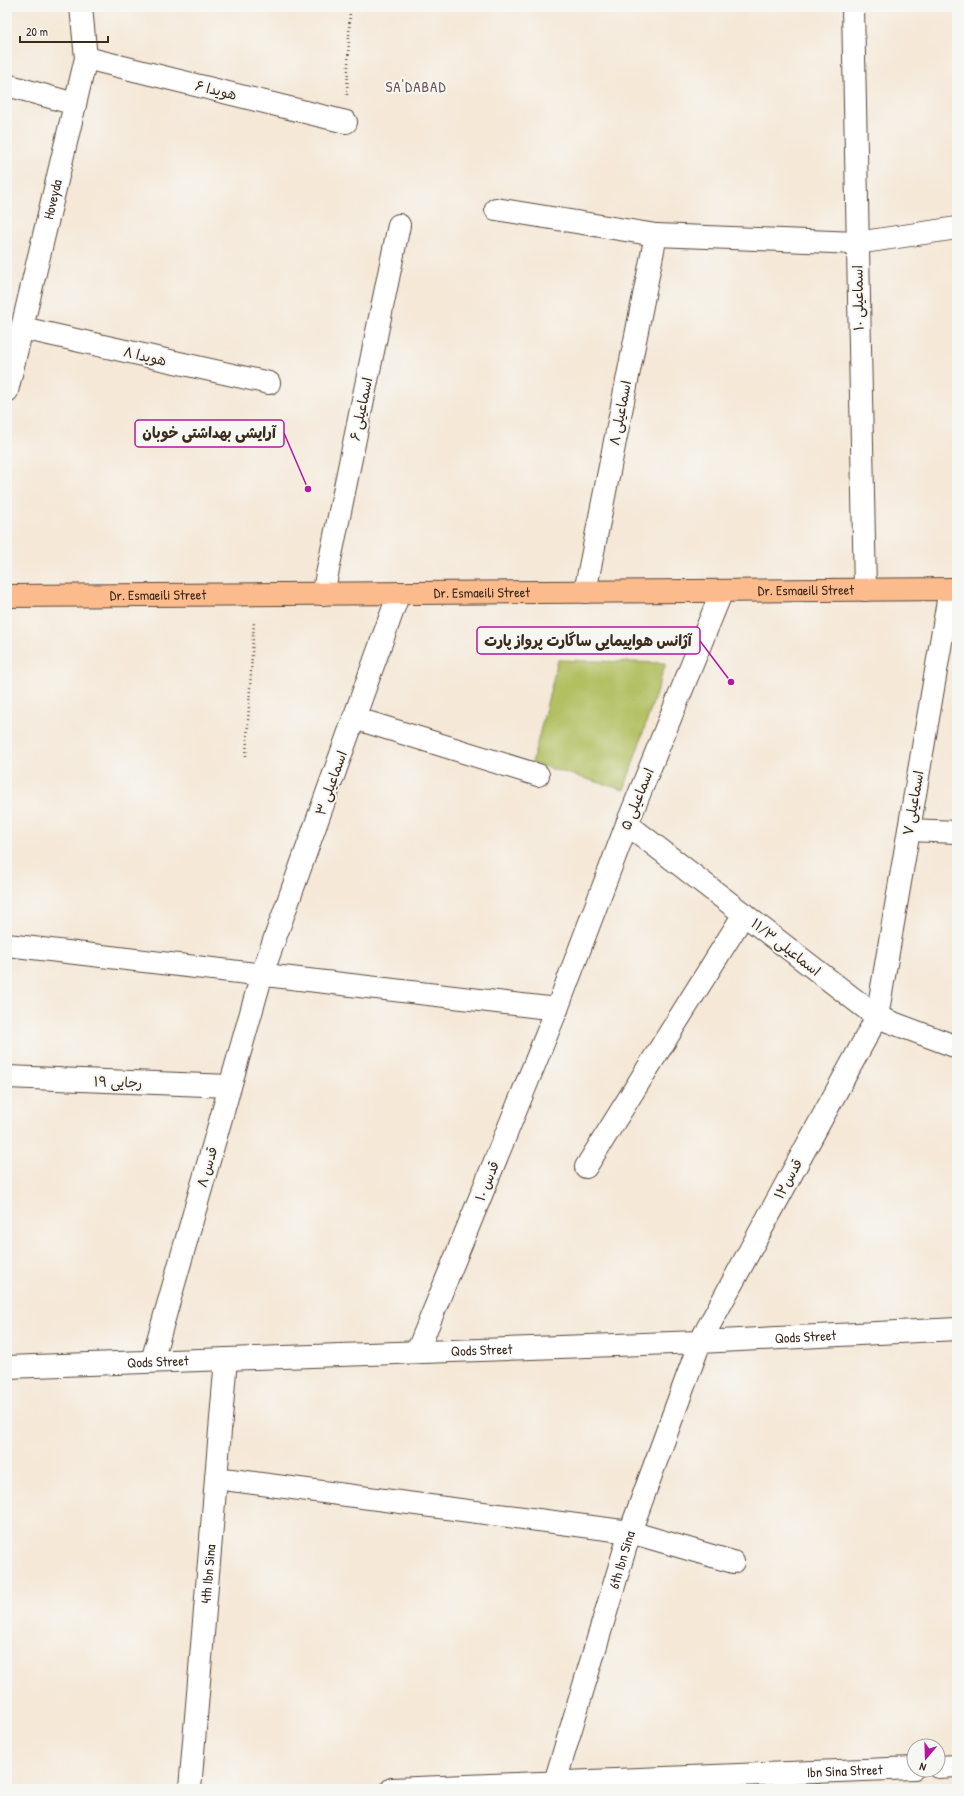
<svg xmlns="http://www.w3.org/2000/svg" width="964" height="1796" viewBox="0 0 964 1796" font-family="'Patrick Hand','Playpen Sans Arabic',sans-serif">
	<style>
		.green { fill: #b2c062; stroke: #767540 }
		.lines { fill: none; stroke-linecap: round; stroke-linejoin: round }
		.minor-casing { stroke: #57463a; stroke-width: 24 }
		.major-casing { stroke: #57463a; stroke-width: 24 }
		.path { stroke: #57463a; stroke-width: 2.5; stroke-dasharray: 1 3; stroke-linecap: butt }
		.minor { stroke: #fff; stroke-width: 22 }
		.major { stroke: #fbbb8c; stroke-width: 22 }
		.labels { text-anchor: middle; stroke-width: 4; stroke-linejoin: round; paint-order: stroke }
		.street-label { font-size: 14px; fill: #3b2a1e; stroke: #f6f6f2 }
		.neighbourhood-label { font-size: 15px; letter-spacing: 1px; fill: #6e5258; stroke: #f6f6f2 }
		.leader { fill: none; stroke: #b5179e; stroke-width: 1.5 }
		.callout-dot { fill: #b5179e; stroke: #f6f6f2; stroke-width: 1.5 }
		.callout { fill: #f6f6f2; stroke: #b5179e; stroke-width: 1.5 }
		.callout-label { font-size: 15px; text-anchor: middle; font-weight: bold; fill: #3b2a1e }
	</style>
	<rect width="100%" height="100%" fill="#f6f6f2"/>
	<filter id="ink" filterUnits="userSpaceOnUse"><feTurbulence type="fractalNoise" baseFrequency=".025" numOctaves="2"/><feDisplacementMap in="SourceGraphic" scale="8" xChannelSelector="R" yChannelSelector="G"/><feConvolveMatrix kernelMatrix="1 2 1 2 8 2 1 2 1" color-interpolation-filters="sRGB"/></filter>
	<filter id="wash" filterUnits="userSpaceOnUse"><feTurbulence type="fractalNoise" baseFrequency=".012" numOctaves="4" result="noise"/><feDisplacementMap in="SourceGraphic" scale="16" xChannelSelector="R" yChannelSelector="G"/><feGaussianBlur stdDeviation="0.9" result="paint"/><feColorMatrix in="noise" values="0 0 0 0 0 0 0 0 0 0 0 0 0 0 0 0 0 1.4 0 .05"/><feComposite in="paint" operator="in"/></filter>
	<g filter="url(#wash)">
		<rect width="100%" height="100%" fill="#f5e8d7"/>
		<path class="green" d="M558 660 666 663 624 790 532 763Z"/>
	</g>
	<g filter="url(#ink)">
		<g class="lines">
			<defs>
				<g id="minor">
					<path d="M853 7 865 590"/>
					<path d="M86 58 346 122"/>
					<path d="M7 85 75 104"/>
					<path d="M496 209 656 235 857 243 957 228"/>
					<path d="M22 328 269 383"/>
					<path id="s1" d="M7 391 86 58 81 7"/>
					<path d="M585 592 656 235"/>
					<path d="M323 594 399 225"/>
					<path d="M354 718 538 775"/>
					<path d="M627 824 877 1017 957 1047"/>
					<path d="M909 830 957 832"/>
					<path d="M7 945 557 1009"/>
					<path d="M7 1077 230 1086"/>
					<path d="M586 1167 744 914"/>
					<path d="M417 1352 557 1009 627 824 722 591"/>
					<path d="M152 1361 262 974 399 593"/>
					<path id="s2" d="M7 1367 700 1342 957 1329"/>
					<path d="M216 1478 630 1532 733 1562"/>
					<path d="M938 1767 957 1766"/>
					<path id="s3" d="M555 1782 630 1532 700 1342 877 1017 950 589"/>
					<path id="s4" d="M190 1789 226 1359"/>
					<path id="s5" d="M392 1789 914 1768"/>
				</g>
				<g id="major">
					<path id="s6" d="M7 596 957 589"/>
				</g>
			</defs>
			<use href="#minor" class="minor-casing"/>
			<use href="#major" class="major-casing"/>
			<path class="path" d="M347 95 350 7
				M246 756 254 621"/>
			<use href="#minor" class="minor"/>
			<use href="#major" class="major"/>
		</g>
	</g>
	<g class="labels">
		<g class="street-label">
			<text transform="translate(216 90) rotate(14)" y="5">هویدا ۶</text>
			<text dy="5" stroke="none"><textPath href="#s1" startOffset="197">Hoveyda</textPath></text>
			<text transform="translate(858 298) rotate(-91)" y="5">اسماعیلی ۱۰</text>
			<text transform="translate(145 356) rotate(13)" y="5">هویدا ۸</text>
			<text transform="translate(361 409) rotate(-78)" y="5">اسماعیلی ۶</text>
			<text transform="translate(620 413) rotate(-79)" y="5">اسماعیلی ۸</text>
			<text dy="5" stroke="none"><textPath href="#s6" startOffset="799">Dr. Esmaeili Street</textPath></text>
			<text dy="5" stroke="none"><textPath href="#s6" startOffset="475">Dr. Esmaeili Street</textPath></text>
			<text dy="5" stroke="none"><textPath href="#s6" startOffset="151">Dr. Esmaeili Street</textPath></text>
			<text transform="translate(331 783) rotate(-70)" y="5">اسماعیلی ۳</text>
			<text transform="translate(637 799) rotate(-68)" y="5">اسماعیلی ۵</text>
			<text transform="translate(913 803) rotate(-80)" y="5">اسماعیلی ۷</text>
			<text transform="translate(786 947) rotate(38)" y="5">اسماعیلی ۱۱/۳</text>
			<text transform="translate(118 1082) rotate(2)" y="5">رجایی ۱۹</text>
			<text transform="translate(207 1167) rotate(-74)" y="5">قدس ۸</text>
			<text transform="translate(788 1179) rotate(-61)" y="5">قدس۱۲</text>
			<text transform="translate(487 1181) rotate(-68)" y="5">قدس ۱۰</text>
			<text dy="5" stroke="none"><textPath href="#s2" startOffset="799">Qods Street</textPath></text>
			<text dy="5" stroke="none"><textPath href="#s2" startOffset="475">Qods Street</textPath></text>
			<text dy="5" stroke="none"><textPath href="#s2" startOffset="151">Qods Street</textPath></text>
			<text dy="5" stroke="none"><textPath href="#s3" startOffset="232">6th Ibn Sina</textPath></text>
			<text dy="5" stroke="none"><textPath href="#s4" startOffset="216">4th Ibn Sina</textPath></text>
			<text dy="5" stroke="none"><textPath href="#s5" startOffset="453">Ibn Sina Street</textPath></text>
		</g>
		<g class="neighbourhood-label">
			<text x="416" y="92">SA'DABAD</text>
		</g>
	</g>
	<path class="leader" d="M308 489L284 433M731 682L700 641"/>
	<g class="callout-dot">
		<circle cx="308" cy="489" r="4"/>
		<circle cx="731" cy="682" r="4"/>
	</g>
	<g class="callout">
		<rect x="135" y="420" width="149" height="27" rx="4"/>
		<rect x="477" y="627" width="223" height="27" rx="4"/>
	</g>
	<g class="callout-label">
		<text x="209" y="438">آرایشی بهداشتی خوبان</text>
		<text x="588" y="646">آژانس هواپیمایی ساگارت پرواز پارت</text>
	</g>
	<rect width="964" height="1796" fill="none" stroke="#f6f6f2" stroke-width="24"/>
	<g transform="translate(926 1758) rotate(199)"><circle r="19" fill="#f6f6f2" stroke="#aba49d"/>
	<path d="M0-3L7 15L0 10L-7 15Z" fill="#b5179e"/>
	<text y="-6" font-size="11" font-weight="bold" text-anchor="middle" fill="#3b2a1e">N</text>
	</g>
	<path d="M20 36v6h88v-6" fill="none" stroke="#3b2a1e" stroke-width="2"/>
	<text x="26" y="36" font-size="12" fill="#3b2a1e" stroke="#f6f6f2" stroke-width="3" paint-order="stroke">20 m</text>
</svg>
